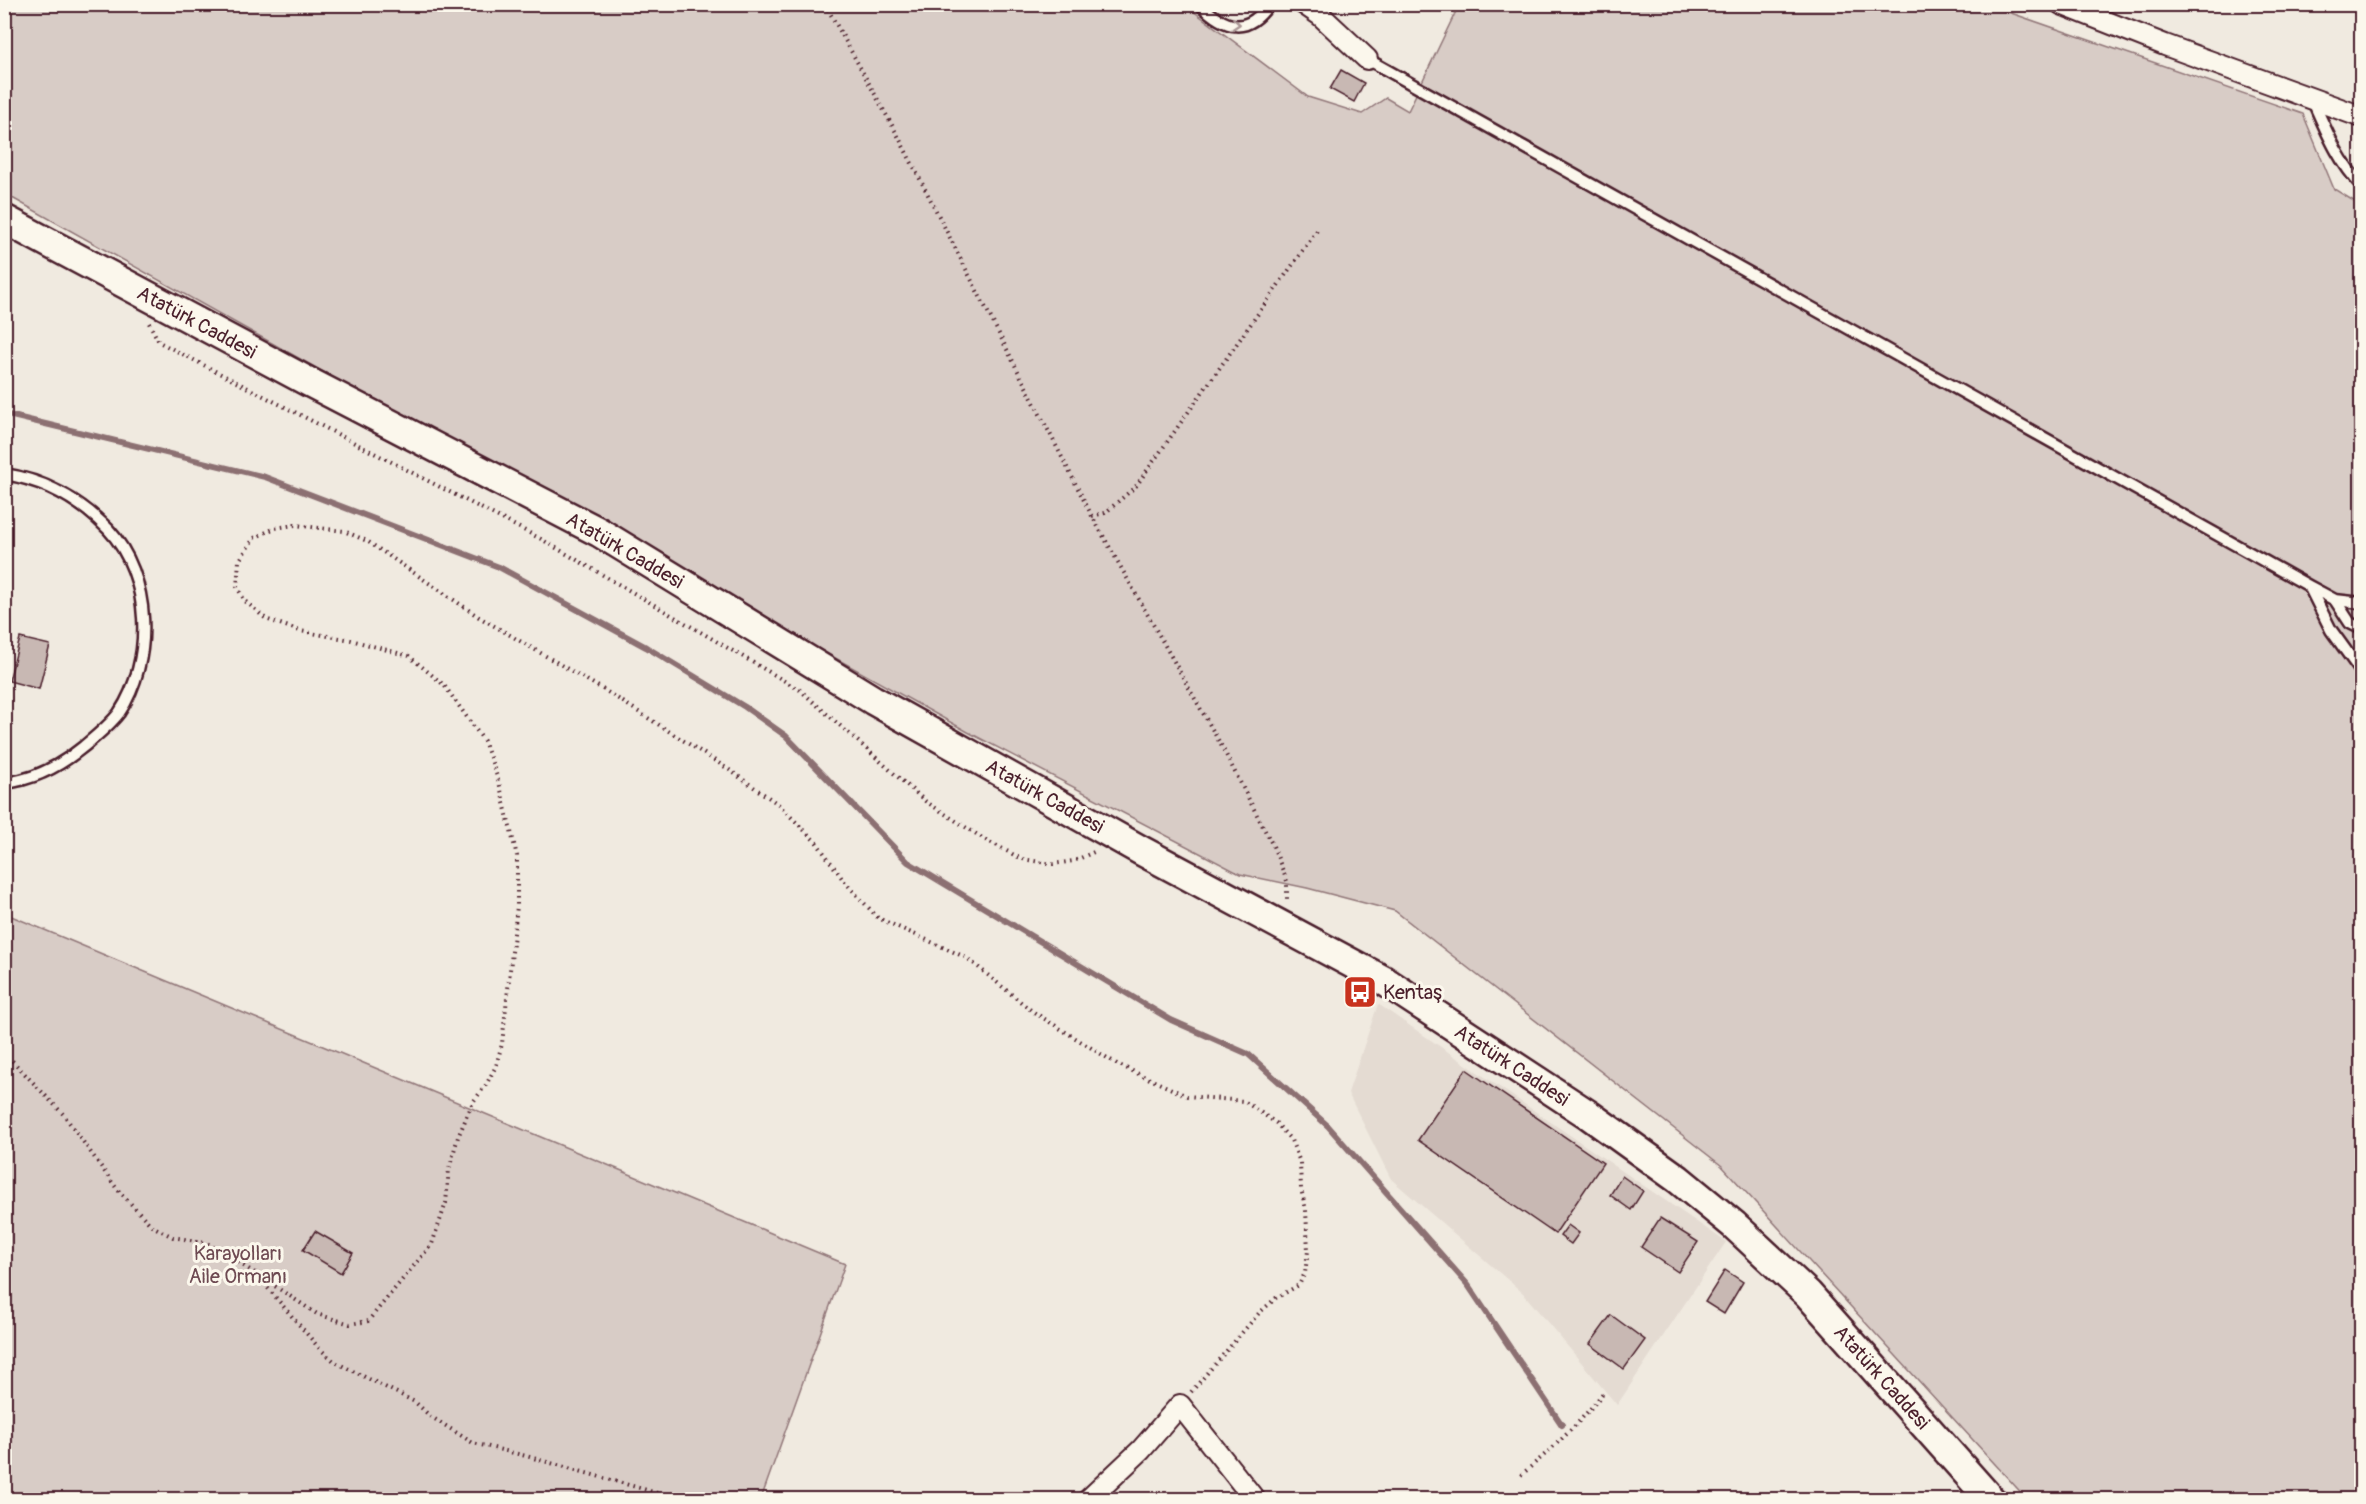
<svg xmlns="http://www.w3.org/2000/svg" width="2366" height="1504" viewBox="0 0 2366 1504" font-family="Pangolin,sans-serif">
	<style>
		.built { fill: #e4dbd2 }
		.green { fill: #d8ccc6; stroke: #917678; stroke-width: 1.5 }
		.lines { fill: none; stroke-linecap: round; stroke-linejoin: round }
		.stream { stroke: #8c6f72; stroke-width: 6 }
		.building { fill: #c8b8b3; stroke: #4a1f2b; stroke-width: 1.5 }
		.lane-casing { stroke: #4a1f2b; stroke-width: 15 }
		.street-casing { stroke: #4a1f2b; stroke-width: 24 }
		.secondary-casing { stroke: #4a1f2b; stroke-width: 33 }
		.path { stroke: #4a1f2b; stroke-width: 4; stroke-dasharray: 1.5 4.5; stroke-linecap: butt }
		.lane { stroke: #fbf7ec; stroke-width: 10 }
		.street { stroke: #fbf7ec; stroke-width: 20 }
		.secondary { stroke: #fbf7ec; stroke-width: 28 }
		.oneway { stroke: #ab9695 }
		.labels { text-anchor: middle; stroke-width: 6; stroke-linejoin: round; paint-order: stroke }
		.street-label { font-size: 20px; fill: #4a1f2b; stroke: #fbf7ec }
		.poi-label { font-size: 20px; fill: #4a1f2b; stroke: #fbf7ec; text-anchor: start }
		.park-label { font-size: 20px; fill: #6e4a52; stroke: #fbf7ec }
	</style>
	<rect width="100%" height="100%" fill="#f0eae0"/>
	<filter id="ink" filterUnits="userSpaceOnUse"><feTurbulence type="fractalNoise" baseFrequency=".0167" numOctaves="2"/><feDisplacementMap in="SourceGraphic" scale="12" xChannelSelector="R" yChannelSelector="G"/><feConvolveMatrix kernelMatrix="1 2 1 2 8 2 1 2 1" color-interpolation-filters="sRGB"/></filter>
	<g filter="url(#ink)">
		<path class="built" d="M1378 1004 1726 1242 1617 1405 1523 1293 1391 1179 1348 1093Z"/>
		<path class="green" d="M5 4 1185 5 1308 97 1362 114 1386 98 1408 111 1459 5 1985 4 2303 114 2334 189 2362 206 2361 1499H2027L1722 1166 1395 911 1307 888 1240 874 968 732 5 194Z
			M4 913 845 1264 761 1499H5Z"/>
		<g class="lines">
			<path class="stream" d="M4 414 265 477 499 567 646 647 745 707 786 736 908 862 1171 1020 1248 1054 1328 1126 1468 1285 1562 1425"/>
		</g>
		<path class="building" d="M1341 70 1364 83 1354 102 1330 89Z
			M20 638 50 645 39 689 9 681Z
			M1466 1069 1603 1163 1555 1234 1418 1140Z
			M1622 1176 1643 1191 1631 1210 1610 1195Z
			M1660 1218 1698 1242 1678 1272 1641 1247Z
			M1568 1225 1579 1233 1571 1244 1560 1236Z
			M315 1231 353 1253 341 1273 303 1250Z
			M1725 1270 1743 1282 1724 1314 1705 1302Z
			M1611 1315 1645 1340 1624 1369 1590 1344Z"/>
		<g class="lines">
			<defs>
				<path id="lane" d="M1200 4C1225 29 1247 36 1269 4
					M1367 59 2309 586 2335 600 2362 603
					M2312 99C2326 130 2338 161 2362 186
					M4 474C44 480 80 500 108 529 152 576 154 661 119 713 109 726 95 737 83 747 60 766 33 780 4 783
					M2309 586 2331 630 2362 673
					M2335 600 2350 623 2362 629"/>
				<path id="street" d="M1304 4 1320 15 1367 59
					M2061 4 2165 45 2362 117
					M1088 1500 1141 1450 1180 1405 1255 1500"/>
				<path id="secondary" d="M4 219 309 382 599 532 873 700 1142 851 1383 980 1589 1115 1678 1179 1734 1225 1808 1294 1991 1500"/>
			</defs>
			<use href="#lane" class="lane-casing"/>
			<use href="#street" class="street-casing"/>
			<use href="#secondary" class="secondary-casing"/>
			<path class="path" d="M825 4 898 136 1092 516 1221 745 1273 846 1287 881V903
				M149 323 159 342 541 539 800 690 925 801 984 839 1022 859 1053 864 1074 861 1096 851
				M1092 516 1105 513 1136 486 1318 229
				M4 1052 64 1115 117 1189 152 1226 173 1237 207 1243 255 1273
				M255 1273 317 1314 350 1324 368 1321 432 1244 446 1203 449 1169 458 1137 473 1102 486 1085 496 1066 502 1044 517 906V856L499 782 484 741 444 685 409 656 351 640 300 631 266 619 245 601 237 587 239 561 254 538 275 528 295 525 344 531 367 541 479 617 609 693 728 769 778 804 817 843 844 881 878 918 967 958 1032 1011 1117 1064 1187 1096 1244 1101 1276 1123 1291 1140 1300 1162 1301 1189 1306 1210 1308 1251 1305 1273 1299 1285 1276 1298 1259 1313 1191 1392
				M260 1279 319 1348 335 1362 415 1402 430 1416 473 1443 526 1456 682 1500
				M1521 1475C1552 1449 1581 1423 1605 1390"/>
			<use href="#lane" class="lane"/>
			<use href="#street" class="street"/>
			<use href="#secondary" class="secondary"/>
		</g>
		<defs><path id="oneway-chevron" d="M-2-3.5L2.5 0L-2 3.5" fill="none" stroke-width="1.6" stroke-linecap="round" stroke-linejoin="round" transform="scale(1.5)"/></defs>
		<use class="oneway" href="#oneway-chevron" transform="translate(1236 24) rotate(4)"/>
	</g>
	<defs>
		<symbol id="bus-square" viewBox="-11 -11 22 22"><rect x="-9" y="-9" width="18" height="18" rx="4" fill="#c8321e" stroke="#fbf7ec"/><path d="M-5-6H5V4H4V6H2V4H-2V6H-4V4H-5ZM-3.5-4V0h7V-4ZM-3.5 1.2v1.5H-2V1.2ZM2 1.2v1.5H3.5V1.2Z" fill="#fff"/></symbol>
	</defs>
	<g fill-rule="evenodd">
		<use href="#bus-square" x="1341" y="973" width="38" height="38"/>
	</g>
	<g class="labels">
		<g class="street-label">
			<text transform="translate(197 322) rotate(28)" y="7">Atatürk Caddesi</text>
			<text transform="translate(625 550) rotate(30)" y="7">Atatürk Caddesi</text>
			<text transform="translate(1045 796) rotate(29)" y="7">Atatürk Caddesi</text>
			<text transform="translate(1512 1065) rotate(33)" y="7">Atatürk Caddesi</text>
			<text transform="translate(1882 1377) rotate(48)" y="7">Atatürk Caddesi</text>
		</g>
		<g class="poi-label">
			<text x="1383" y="999">Kentaş</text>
		</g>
		<g class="park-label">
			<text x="238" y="1260">Karayolları<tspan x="238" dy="23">Aile Ormanı</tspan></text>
		</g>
	</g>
	<rect width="2366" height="1504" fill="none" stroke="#fbf7ec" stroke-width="24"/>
	<rect x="12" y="12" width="2342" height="1480" fill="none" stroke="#4a1f2b" stroke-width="2" filter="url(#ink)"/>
</svg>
